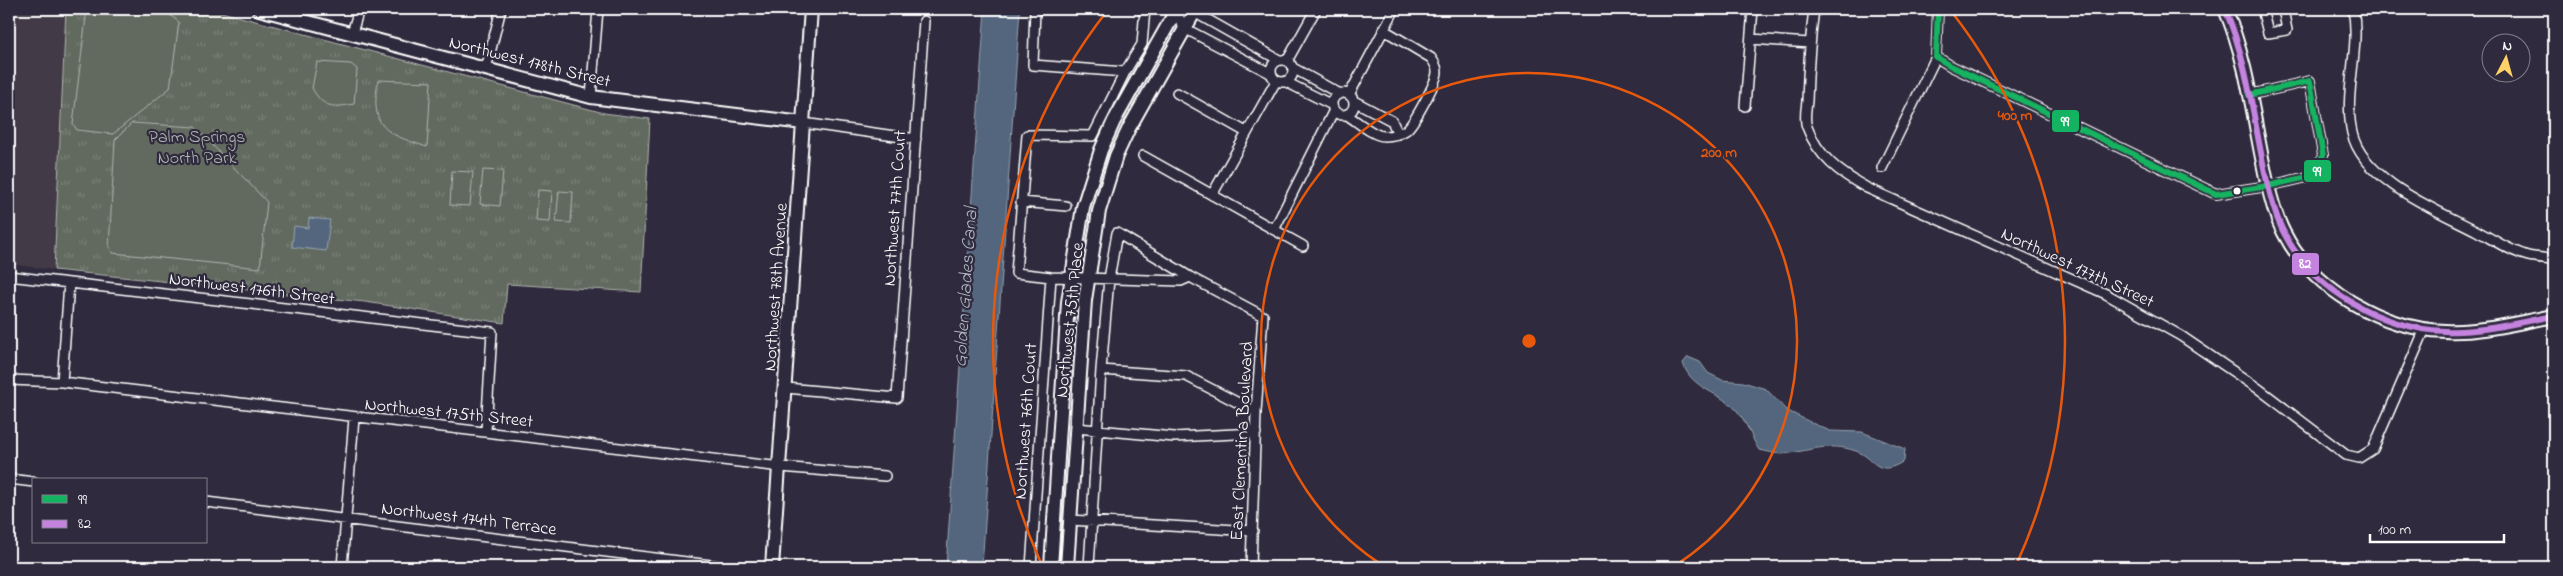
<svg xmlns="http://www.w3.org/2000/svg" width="2563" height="576" viewBox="0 0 2563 576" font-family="'Indie Flower',sans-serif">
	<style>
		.built { fill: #423a47 }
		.park { fill: url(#park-tufts); stroke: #b0b5af }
		.pitch { fill: #626b5f; stroke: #b0b5af }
		.water { fill: #52667d; stroke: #97a3b1 }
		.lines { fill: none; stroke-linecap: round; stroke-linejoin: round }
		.street-casing { stroke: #fff; stroke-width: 12 }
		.secondary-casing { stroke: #fff; stroke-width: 16 }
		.street { stroke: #2f2a3d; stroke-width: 9 }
		.secondary { stroke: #2f2a3d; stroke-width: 12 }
		.bus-1-casing { stroke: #2f2a3d; stroke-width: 10 }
		.bus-2-casing { stroke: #2f2a3d; stroke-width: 10 }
		.bus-1 { stroke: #13b361; stroke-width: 6 }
		.bus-2 { stroke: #c483df; stroke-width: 6 }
		.ring { fill: none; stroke: #e8590c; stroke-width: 2.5 }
		.bus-dot { fill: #fff; stroke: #2f2a3d; stroke-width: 2 }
		.labels { text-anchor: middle; stroke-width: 4.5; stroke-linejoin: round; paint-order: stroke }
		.street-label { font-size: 18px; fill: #fff; stroke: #2f2a3d }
		.park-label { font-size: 18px; fill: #b0b5af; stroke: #2f2a3d }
		.water-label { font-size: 19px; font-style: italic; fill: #b1bac4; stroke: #2f2a3d }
		.centre { fill: #e8590c; stroke: #2f2a3d; stroke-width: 2.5 }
		.ring-label { font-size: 15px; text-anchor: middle; font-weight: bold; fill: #e8590c; stroke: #2f2a3d; stroke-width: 4.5; stroke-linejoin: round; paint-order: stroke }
		.line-badge { stroke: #2f2a3d; stroke-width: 2 }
		.badge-label { font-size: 14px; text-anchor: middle; font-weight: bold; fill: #fff }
	</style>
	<defs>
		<pattern id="park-tufts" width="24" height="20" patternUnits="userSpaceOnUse" patternTransform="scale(1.25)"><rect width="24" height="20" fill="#626b5f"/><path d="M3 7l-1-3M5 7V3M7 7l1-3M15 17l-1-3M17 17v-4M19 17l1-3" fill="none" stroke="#7a8177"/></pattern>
	</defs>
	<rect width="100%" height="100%" fill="#2f2a3d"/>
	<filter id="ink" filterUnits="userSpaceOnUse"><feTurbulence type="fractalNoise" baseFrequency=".02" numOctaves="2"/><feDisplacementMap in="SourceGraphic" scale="10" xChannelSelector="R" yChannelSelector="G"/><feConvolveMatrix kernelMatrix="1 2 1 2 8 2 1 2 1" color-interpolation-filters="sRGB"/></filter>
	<g filter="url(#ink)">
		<path class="built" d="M9 9H66L54 270 9 264Z"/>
		<path class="park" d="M66 9H210L604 113 650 119 641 292 507 284 504 323 365 302 54 270Z"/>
		<path class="pitch" d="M87 9H162L179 22 170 88 113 134 77 130 73 124Z
			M317 62 351 64 357 69 354 104C332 108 323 108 312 88Z
			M378 80 431 82 427 147C384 133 370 128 378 80Z
			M132 123 195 127 267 202 260 268 113 253 109 247 115 140Z
			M483 170 503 171 500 206 480 204Z
			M452 171 473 172 470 206 450 205Z
			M538 190 552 191 550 222 536 221Z
			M559 191 573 192 571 223 556 222Z"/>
		<path class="water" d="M985 9H1020L982 567H946Z
			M309 218 330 220 326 251 292 247 294 226 308 228Z
			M1688 357 1700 362 1708 373 1722 380 1743 382 1766 389 1786 410 1812 423 1830 431 1862 432 1905 449 1904 461C1876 479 1876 458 1856 451 1827 441 1808 452 1782 454 1775 454 1766 451 1759 450 1752 439 1746 421 1738 412 1722 392 1691 390 1683 363Z"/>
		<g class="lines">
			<defs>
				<path id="street" d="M1035 9 1033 65 1125 72
					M1145 9 1142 44 1125 72 1093 136 1027 135 1016 273 1051 277 1181 281 1190 277
					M1167 9 1194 12 1279 60
					M1814 9C1810 39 1808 70 1807 101 1806 109 1804 120 1807 127 1818 157 1840 173 1867 188L2106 294 2181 336 2259 389 2346 455 2359 458 2373 449 2425 329
					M1938 9 1936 57 1951 66 2216 194 2268 186 2316 175 2323 155 2310 81 2249 95
					M2262 9 2268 33 2287 30 2283 9
					M2353 9C2361 49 2343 92 2352 133 2363 181 2437 210 2477 231 2494 240 2509 251 2528 256 2536 258 2546 258 2554 259
					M1176 12 1184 28 1270 73
					M352 33 359 9
					M1751 39 1810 43
					M1271 71a11 11 0 1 1 22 0a11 11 0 1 1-22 0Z
					M1287 61 1316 9
					M1293 68 1340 94
					M486 69 501 9
					M1286 82 1332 105
					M1177 93 1246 132
					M1332 104a11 11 0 1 1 22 0a11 11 0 1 1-22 0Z
					M1349 95 1395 9
					M591 97 598 9
					M1354 101 1392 121 1398 134
					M1745 106 1753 9
					M1347 115C1357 121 1373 136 1384 136 1392 136 1400 134 1406 130 1414 124 1437 81 1437 72 1437 66 1434 62 1431 58L1384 30
					M803 123 916 139
					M1143 156 1303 246
					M1882 168 1936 57
					M1212 195 1276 81
					M1021 202 1066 206
					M1274 230 1334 110
					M9 276 492 332 486 431
					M1101 370 1186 376 1256 412
					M9 380 62 382 781 467 885 476
					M62 382 69 283
					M786 388 897 398 924 21
					M1076 428 1174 437 1256 433
					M9 479 34 482
					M206 502 727 567
					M1070 520 1253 531
					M342 567 354 418
					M1031 567 1051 277
					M1089 567 1101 370 1109 279 1117 233 1190 277 1263 316 1256 412 1251 567"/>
				<path id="secondary" d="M259 9 591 97 803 123
					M2225 9C2249 64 2254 127 2268 186 2272 202 2276 218 2284 233 2313 290 2383 329 2445 331 2481 333 2519 322 2554 316
					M772 567 811 9
					M1051 567 1068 302 1083 207 1101 150 1114 121 1177 9
					M1067 567 1085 300 1099 211 1116 156 1129 128 1196 9"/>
			</defs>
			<use href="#street" class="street-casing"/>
			<use href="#secondary" class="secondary-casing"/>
			<use href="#street" class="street"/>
			<use href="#secondary" class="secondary"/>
			<defs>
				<path id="bus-1" d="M1938 9 1936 57 1951 66 2216 194 2268 186 2316 175 2323 155 2310 81 2249 95"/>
				<path id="bus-2" d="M2225 9C2249 64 2254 127 2268 186 2272 202 2276 218 2284 233 2313 290 2383 329 2445 331 2481 333 2519 322 2554 316"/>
			</defs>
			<use href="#bus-1" class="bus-1-casing"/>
			<use href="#bus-2" class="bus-2-casing"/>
			<use href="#bus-1" class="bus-1"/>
			<use href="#bus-2" class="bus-2"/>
		</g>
	</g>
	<g class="ring">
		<path d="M1385 567A268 268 0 1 1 1673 567"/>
		<path d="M1041 563A536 536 0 0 1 1107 11M1951 11A536 536 0 0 1 2017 563"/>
	</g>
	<circle class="bus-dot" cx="2237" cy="191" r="4.5"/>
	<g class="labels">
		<g class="street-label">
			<text transform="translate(530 61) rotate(14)" y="6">Northwest 178th Street</text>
			<text transform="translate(894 208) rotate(-86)" y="6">Northwest 77th Court</text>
			<text transform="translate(2078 267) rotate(25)" y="6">Northwest 177th Street</text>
			<text transform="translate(775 287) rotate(-86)" y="6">Northwest 78th Avenue</text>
			<text transform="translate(252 288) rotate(7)" y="6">Northwest 176th Street</text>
			<text transform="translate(1069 320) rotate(-84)" y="6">Northwest 75th Place</text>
			<text transform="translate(449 412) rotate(6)" y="6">Northwest 175th Street</text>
			<text transform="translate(1025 421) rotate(-86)" y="6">Northwest 76th Court</text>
			<text transform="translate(1241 441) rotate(-87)" y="6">East Clementina Boulevard</text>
			<text transform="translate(469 518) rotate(7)" y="6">Northwest 174th Terrace</text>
		</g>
		<g class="park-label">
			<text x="197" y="142">Palm Springs<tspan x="197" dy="21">North Park</tspan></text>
		</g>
		<g class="water-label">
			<text transform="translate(964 287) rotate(-86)" y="7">Golden Glades Canal</text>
		</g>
	</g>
	<circle cx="1529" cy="341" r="8" class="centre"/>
	<g class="ring-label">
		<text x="2015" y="120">400 m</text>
		<text x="1719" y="157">200 m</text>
	</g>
	<g class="line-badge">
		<rect x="2051" y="109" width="29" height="24" rx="5" fill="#13b361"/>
		<rect x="2303" y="159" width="29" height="24" rx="5" fill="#13b361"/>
		<rect x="2291" y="252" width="29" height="24" rx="5" fill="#c483df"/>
	</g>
	<g class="badge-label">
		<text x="2065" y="126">99</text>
		<text x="2317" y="176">99</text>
		<text x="2305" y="268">82</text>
	</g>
	<rect width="2563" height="576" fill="none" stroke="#2f2a3d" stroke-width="30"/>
	<rect x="15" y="15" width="2533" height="546" fill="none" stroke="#fff" stroke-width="2" filter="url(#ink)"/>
	<rect x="32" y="478" width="175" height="65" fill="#2f2a3d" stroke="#827f8b"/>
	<rect x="42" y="495" width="25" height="8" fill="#13b361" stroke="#827f8b"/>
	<text x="78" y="504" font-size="15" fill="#ffffff">99</text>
	<rect x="42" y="520" width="25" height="8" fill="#c483df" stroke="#827f8b"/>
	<text x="78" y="528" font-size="15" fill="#ffffff">82</text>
	<g transform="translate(2506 58) rotate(6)"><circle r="24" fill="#2f2a3d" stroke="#827f8b"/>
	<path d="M0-4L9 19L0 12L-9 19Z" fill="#ffd166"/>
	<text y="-8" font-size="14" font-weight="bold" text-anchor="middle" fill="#ffffff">N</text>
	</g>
	<path d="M2370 534v8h134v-8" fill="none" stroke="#ffffff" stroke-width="2.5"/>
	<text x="2378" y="534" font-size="15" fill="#ffffff" stroke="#2f2a3d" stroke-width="4" paint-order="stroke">100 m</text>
</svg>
